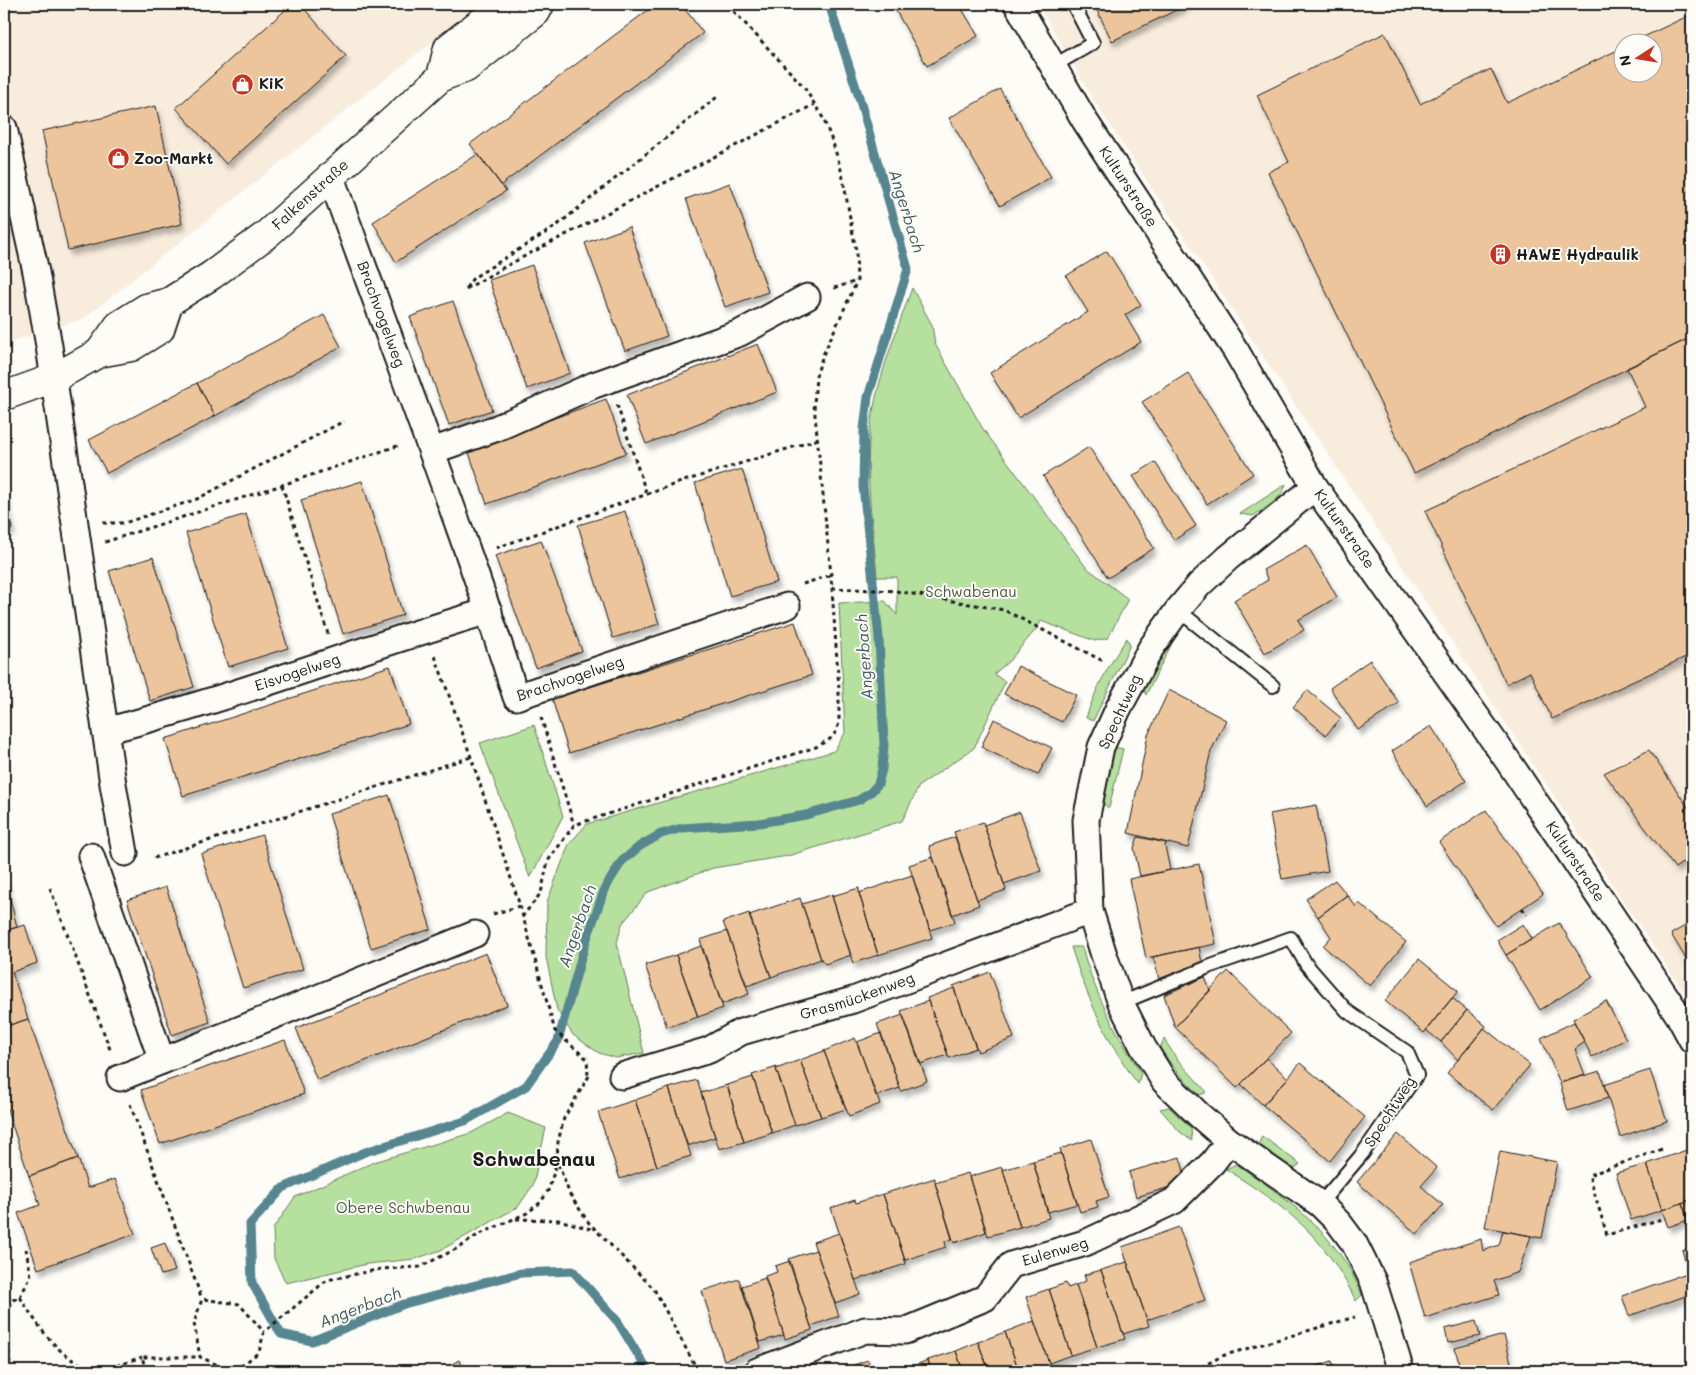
<svg xmlns="http://www.w3.org/2000/svg" width="1696" height="1375" viewBox="0 0 1696 1375" font-family="Mali,sans-serif">
	<style>
		.built { fill: #f8ecdc; fill-rule: evenodd }
		.green { fill: #b5e09e; stroke: #687e5d }
		.lines { fill: none; stroke-linecap: round; stroke-linejoin: round }
		.stream { stroke: #57868f; stroke-width: 9 }
		.building { fill: #ecc59c; stroke: #1c1c1c; filter: url(#shadow) }
		.service-casing { stroke: #1c1c1c; stroke-width: 16 }
		.minor-casing { stroke: #1c1c1c; stroke-width: 29 }
		.tertiary-casing { stroke: #1c1c1c; stroke-width: 31 }
		.path { stroke: #1c1c1c; stroke-width: 3; stroke-dasharray: 4 4; stroke-linecap: butt }
		.service { stroke: #fdfcf7; stroke-width: 12 }
		.minor { stroke: #fdfcf7; stroke-width: 25 }
		.tertiary { stroke: #fdfcf7; stroke-width: 28 }
		.labels { text-anchor: middle; stroke-width: 4; stroke-linejoin: round; paint-order: stroke }
		.poi-label { font-size: 15px; font-weight: bold; fill: #1c1c1c; stroke: #fdfcf7; text-anchor: start }
		.street-label { font-size: 15px; fill: #1c1c1c; stroke: #fdfcf7 }
		.park-label { font-size: 15px; fill: #4a5743; stroke: #fdfcf7 }
		.water-label { font-size: 16px; font-style: italic; fill: #3e5a5f; stroke: #fdfcf7 }
		.district-label { font-size: 20px; font-weight: bold; fill: #1c1c1c; stroke: #fdfcf7 }
	</style>
	<defs>
		<filter id="shadow"><feDropShadow dx="3" dy="5.5" stdDeviation="2.5" flood-color="#0004"/></filter>
	</defs>
	<rect width="100%" height="100%" fill="#fdfcf7"/>
	<filter id="ink" filterUnits="userSpaceOnUse"><feTurbulence type="fractalNoise" baseFrequency=".02" numOctaves="2"/><feDisplacementMap in="SourceGraphic" scale="10" xChannelSelector="R" yChannelSelector="G"/><feConvolveMatrix kernelMatrix="1 2 1 2 8 2 1 2 1" color-interpolation-filters="sRGB"/></filter>
	<g filter="url(#ink)">
		<path class="built" d="M4 4H480L83 319 4 344Z
			M1038 4H1692V998L1689 1000 1095 102ZM1624 42H1654V72H1624Z"/>
		<path class="green" d="M912 288 932 325 935 344 983 429 1086 567 1128 599 1108 638 1095 641 1041 621 1038 627 1009 661 994 674 1005 682 974 748 919 786 902 821 788 856 713 868 648 892 622 924 617 943 644 1053 616 1058 599 1053 573 1035 557 1010 546 957 547 902 569 844 587 824 834 751 845 733 839 603 885 601 897 615V577H877C873 524 863 469 872 416 880 372 897 330 912 288Z
			M1286 484C1282 500 1266 507 1253 516L1240 514Z
			M1127 638 1130 645 1093 721 1086 718C1095 689 1110 663 1127 638Z
			M1168 638 1174 639 1146 695 1142 686Z
			M534 725 563 816 530 878 480 743Z
			M1114 747 1123 749 1109 808 1102 803Z
			M1071 947H1082C1094 993 1116 1033 1141 1073L1138 1084C1107 1043 1086 995 1071 947Z
			M1164 1039 1177 1059 1207 1092 1200 1095C1185 1081 1171 1065 1160 1048Z
			M1169 1107 1191 1128 1192 1141 1180 1132 1160 1109Z
			M508 1113 546 1128 533 1185 518 1207 441 1250 415 1259 367 1264 286 1283 274 1259 273 1229 295 1197 374 1162 471 1133Z
			M1262 1136 1300 1164 1293 1170 1258 1145Z
			M1236 1164C1287 1198 1339 1235 1362 1295L1356 1301C1323 1233 1287 1209 1226 1169Z"/>
		<g class="lines">
			<path class="stream" d="M648 1371 618 1322 573 1271 521 1273 404 1304 312 1341 281 1334 252 1283 250 1224 283 1188 365 1152 465 1121 526 1086 558 1041 585 944 605 888 622 861 640 846 661 834 682 828 759 823 806 815 859 800 871 792 878 784 882 769 884 745 879 638 863 486 864 429 868 397 908 269 859 97 829 4"/>
		</g>
		<path class="building" d="M292 4H300L346 56 226 164 176 108Z
			M656 4H681L703 33 501 185 470 144Z
			M892 4H959L978 36 927 66Z
			M1094 4H1189L1112 41Z
			M1692 14V337L1414 473 1268 172 1289 162 1257 95 1385 33 1420 104 1491 69 1507 103 1624 47V72H1654V42H1633Z
			M1000 89 1051 177 1000 206 949 118Z
			M156 106 182 224 68 250 42 131Z
			M478 154 506 191 396 262 373 222Z
			M730 183 768 292 725 307 686 199Z
			M629 227 667 336 625 351 585 243Z
			M1107 251 1141 305 1125 315 1141 342 1018 418 990 373 1088 312 1066 276Z
			M532 265 570 373 527 389 489 280Z
			M453 301 492 410 449 425 410 317Z
			M324 315 341 347 215 416 197 383Z
			M1692 337V654L1552 719 1530 672 1506 684 1425 511 1645 407 1627 368Z
			M758 344 777 392 646 444 627 395Z
			M1188 373 1253 474 1207 504 1142 402Z
			M197 383 215 416 107 473 89 440Z
			M606 399 626 453 487 504 468 450Z
			M1089 447 1154 548 1108 578 1043 476Z
			M1155 462 1196 526 1174 540 1133 476Z
			M742 469 777 582 730 596 695 483Z
			M362 481 403 615 343 634 301 500Z
			M4 487 12 529 4 531Z
			M625 511 659 624 613 638 578 525Z
			M246 514 288 648 228 667 186 533Z
			M541 540 582 651 536 668 495 556Z
			M1307 545 1337 597 1298 620 1304 630 1265 653 1234 600 1268 580 1263 570Z
			M153 557 194 687 150 701 109 571Z
			M795 622 812 675 569 753 552 699Z
			M1370 660 1399 703 1358 730 1330 688Z
			M390 666 409 724 183 796 165 739Z
			M1018 666 1076 695 1062 722 1004 694Z
			M1169 690 1226 720 1211 751 1188 848 1128 833 1148 735Z
			M1307 690 1341 718 1326 735 1293 707Z
			M994 719 1052 748 1038 775 981 747Z
			M1431 726 1466 781 1427 806 1392 751Z
			M1649 750 1692 813V856L1675 868 1604 773Z
			M389 795 431 929 371 948 329 814Z
			M1316 805 1328 871 1282 879 1270 814Z
			M1486 810 1543 894 1496 926 1439 842Z
			M1020 812 1041 871 1004 884 984 825Z
			M983 822 1006 890 977 900 954 832Z
			M262 835 303 969 243 988 201 854Z
			M955 837 979 905 952 915 929 846Z
			M1138 837 1166 843 1165 846 1170 870 1140 876 1134 848Z
			M933 857 955 922 930 930 909 865Z
			M1199 864 1216 944 1146 958 1129 879Z
			M4 874 17 927 4 931Z
			M912 875 932 938 878 955 859 893Z
			M1335 880 1347 895 1318 917 1306 899Z
			M166 887 210 1022 172 1035 127 900Z
			M859 888V893L878 955 853 963 832 896Z
			M834 894 832 896 851 955 825 964 821 959 802 904Z
			M1347 895 1356 907 1359 903 1406 942 1370 986 1323 946 1331 937 1318 917Z
			M800 898 821 959 771 977 749 915Z
			M749 913 771 977 747 986 723 922Z
			M1692 922V969L1671 934Z
			M1559 923 1593 977 1540 1010 1506 955Z
			M1523 924 1532 939 1506 955 1497 940Z
			M25 925 37 963 12 972 28 1019 4 1027V931Z
			M727 931 749 994 722 1004 700 940Z
			M701 946 723 1008 698 1017 676 955Z
			M1199 947 1202 963 1159 979 1153 957Z
			M486 953 507 1005 317 1080 296 1028Z
			M676 955 698 1017 667 1027 645 965Z
			M1419 959 1458 991 1424 1033 1385 1001Z
			M1228 971 1291 1033 1237 1088 1175 1027Z
			M990 972 1014 1038 978 1052 953 986Z
			M1205 977 1210 991 1175 1027 1164 995Z
			M954 988 976 1048 949 1058 927 998Z
			M1452 998 1467 1010 1441 1042 1426 1030Z
			M928 1001 948 1055 920 1064 901 1011Z
			M1606 1001 1626 1039 1592 1057 1573 1019Z
			M1467 1010 1486 1026 1458 1060 1441 1042Z
			M903 1015 927 1081 901 1091 877 1024Z
			M28 1019 78 1158 29 1176 4 1100V1027Z
			M1574 1022 1585 1042 1575 1049 1585 1075 1560 1083 1541 1038Z
			M1484 1028 1530 1065 1493 1110 1447 1073Z
			M881 1033 900 1088 876 1096 857 1042Z
			M855 1038 880 1104 849 1116 824 1051Z
			M285 1040 304 1094 160 1144 141 1090Z
			M824 1051 846 1109 821 1117 800 1060Z
			M1266 1058 1288 1078 1263 1105 1241 1084Z
			M800 1060 821 1117 795 1125 776 1069Z
			M1300 1063 1365 1117 1330 1161 1263 1105 1288 1078Z
			M777 1067 776 1069 795 1125 772 1133 752 1075Z
			M1650 1070 1667 1121 1620 1137 1604 1085Z
			M1600 1071 1608 1098 1568 1111 1560 1083Z
			M753 1077 772 1133 744 1142 727 1085Z
			M697 1080 715 1137 687 1146 669 1088Z
			M727 1085 744 1142 719 1149 701 1093Z
			M669 1088 691 1156 657 1166 635 1100Z
			M635 1100 657 1166 620 1179 598 1112Z
			M1398 1134 1437 1168 1421 1186 1443 1205 1417 1234 1357 1182Z
			M1091 1139 1109 1197 1096 1201 1098 1207 1080 1212 1060 1149Z
			M1692 1148V1199L1662 1210 1647 1164Z
			M1500 1151 1557 1162 1542 1238 1485 1227Z
			M1061 1153 1077 1204 1048 1212 1033 1161Z
			M1180 1157 1187 1182 1136 1197 1129 1172Z
			M78 1158 88 1188 115 1179 135 1234 38 1269 18 1213 40 1205 29 1176Z
			M1033 1161 1049 1218 1020 1227 1003 1170Z
			M1647 1164 1662 1210 1631 1220 1616 1173Z
			M1002 1167 1020 1227 988 1236 969 1177Z
			M968 1173 986 1232 954 1243 935 1183Z
			M935 1178V1183L952 1239 945 1241 946 1247 905 1260 883 1194Z
			M883 1194 906 1264 855 1280 831 1208 855 1200 856 1203Z
			M1692 1199V1218L1688 1220 1682 1203Z
			M1682 1203 1688 1220 1668 1227 1662 1210Z
			M1179 1227 1205 1300 1147 1320 1122 1247Z
			M1503 1231 1531 1236 1518 1272 1494 1281 1499 1295 1425 1318 1409 1262 1481 1239 1483 1251 1499 1245Z
			M839 1233 860 1294 835 1303 813 1242Z
			M165 1243 175 1271 161 1275 151 1248Z
			M1692 1247V1282L1682 1250Z
			M816 1250 839 1316 811 1326 788 1259Z
			M790 1261 812 1330 785 1339 765 1276 777 1272 775 1266Z
			M1127 1262 1149 1326 1123 1334 1101 1270Z
			M1101 1270 1125 1339 1097 1347 1076 1285 1086 1281 1084 1275Z
			M1684 1274 1691 1294 1629 1316 1622 1296Z
			M765 1278 784 1335 760 1342 742 1286Z
			M739 1279 761 1348 724 1360 702 1291Z
			M1066 1283 1068 1288 1076 1285 1097 1347 1071 1355 1049 1289Z
			M1049 1289 1071 1355 1049 1363 1026 1297Z
			M1034 1321 1049 1363 1051 1371H1019L1005 1332Z
			M1476 1321 1480 1336 1448 1343 1445 1329Z
			M1005 1332 1019 1371H989L978 1342Z
			M1504 1335 1513 1371H1461L1455 1348Z
			M978 1342 989 1371H963L956 1351Z
			M956 1351 963 1371H931L928 1360Z
			M459 1360 466 1371H440Z
			M868 1360 872 1371H853L851 1366Z
			M928 1360 931 1371H915L913 1366Z
			M1332 1361 1336 1371H1303Z"/>
		<g class="lines">
			<defs>
				<path id="service" d="M1053 66 1093 43 1073 4
					M1178 610 1273 686
					M1121 1003 1211 966 1291 938 1306 964 1347 1011 1407 1052 1417 1075 1363 1153 1320 1204"/>
				<g id="minor">
					<path id="s1" d="M1017 4 1085 121 1236 351 1315 487 1508 761 1679 1016 1692 1040"/>
					<path d="M4 128 36 272 49 346 113 784 125 853"/>
					<path id="s2" d="M331 177C393 351 461 521 516 697L787 606"/>
					<path d="M432 451 497 428 594 385 740 333 807 297"/>
					<path d="M1315 487 1228 558 1199 585 1178 610 1151 648 1118 709 1101 747 1086 820 1090 911 1104 955 1121 1003 1143 1047 1164 1081 1199 1115 1229 1141 1320 1204 1339 1223 1354 1243 1373 1281 1401 1371"/>
					<path id="s3" d="M105 731C236 698 360 648 489 611"/>
					<path d="M91 856 162 1061"/>
					<path id="s4" d="M622 1076 709 1050 741 1032 853 1000 1090 911"/>
					<path d="M120 1078 475 934"/>
					<path id="s5" d="M757 1371 865 1330 905 1331 985 1298 1011 1265 1085 1243 1174 1201 1213 1162 1229 1141"/>
				</g>
				<g id="tertiary">
					<path d="M441 77 448 48 504 4"/>
					<path id="s6" d="M99 353 119 325 146 308 169 302 212 275 266 235 441 77 466 68 536 12 540 4"/>
					<path d="M4 396 54 378 99 353 131 347 160 329 169 302"/>
				</g>
			</defs>
			<use href="#service" class="service-casing"/>
			<use href="#minor" class="minor-casing"/>
			<use href="#tertiary" class="tertiary-casing"/>
			<path class="path" d="M466 288 473 278 555 227 717 97
				M834 288 857 281
				M466 289 508 265 815 104
				M617 405 647 495
				M282 485 328 634
				M103 523H124L197 499 344 421
				M105 542 282 485 400 445
				M496 548 684 481 816 440
				M803 584 831 575
				M832 588 896 591 1004 610 1105 662
				M435 656 471 757 520 906 555 1031 587 1059 588 1076
				M541 717 574 825
				M154 858 471 757
				M50 888 111 1052
				M1522 908 1527 915
				M493 914 520 906
				M522 917 541 893 548 861 574 825 816 747 830 739 836 732 839 723V689L831 575 814 405 816 376 823 355 857 281 856 251 842 173 833 143 823 118 804 87 727 4
				M589 1076 564 1118 558 1142 557 1161 570 1195 589 1223 654 1289 698 1371
				M130 1104 202 1299
				M1662 1149 1589 1175 1607 1235 1665 1218
				M516 1219 559 1220 594 1230
				M20 1297 31 1276 26 1249
				M10 1371 8 1312 13 1300 20 1297C35 1321 59 1360 89 1367 106 1372 126 1362 142 1357
				M146 1371 142 1357H200
				M231 1371 200 1357 194 1323 202 1299 239 1304 264 1332
				M235 1371 259 1352 264 1332 327 1280 381 1269 420 1267 460 1247 478 1235 527 1213 541 1202 549 1189 557 1161
				M1194 1371 1222 1356 1355 1317"/>
			<use href="#service" class="service"/>
			<use href="#minor" class="minor"/>
			<use href="#tertiary" class="tertiary"/>
		</g>
	</g>
	<defs>
		<symbol id="shop-disc" viewBox="-11 -11 22 22"><circle r="9.5" fill="#c8321e" stroke="#fdfcf7"/><path d="M-5-2.5h2.3a2.7 3.5 0 0 1 5.4 0H5L5.5 6h-11ZM-1.5-2.5h3a1.5 2.3 0 0 0-3 0Z" fill="#fff"/></symbol>
		<symbol id="building-disc" viewBox="-11 -11 22 22"><circle r="9.5" fill="#c8321e" stroke="#fdfcf7"/><path d="M-4-6H4V6H1V3H-1V6H-4ZM-2.5-4.3h1.7v1.8h-1.7ZM.8-4.3h1.7v1.8H.8ZM-2.5-1h1.7V.8h-1.7ZM.8-1h1.7V.8H.8Z" fill="#fff"/></symbol>
	</defs>
	<g fill-rule="evenodd">
		<use href="#shop-disc" x="230" y="72" width="25" height="25"/>
		<use href="#shop-disc" x="106" y="146" width="25" height="25"/>
		<use href="#building-disc" x="1488" y="242" width="25" height="25"/>
	</g>
	<g class="labels">
		<g class="poi-label">
			<text x="259" y="89">KiK</text>
			<text x="134" y="164">Zoo-Markt</text>
			<text x="1516" y="260">HAWE Hydraulik</text>
		</g>
		<g class="street-label">
			<text dy="5" stroke="none"><textPath href="#s1" startOffset="214">Kulturstraße</textPath></text>
			<text dy="5" stroke="none"><textPath href="#s6" startOffset="268">Falkenstraße</textPath></text>
			<text dy="5" stroke="none"><textPath href="#s2" startOffset="146">Brachvogelweg</textPath></text>
			<text dy="5" stroke="none"><textPath href="#s1" startOffset="619">Kulturstraße</textPath></text>
			<text dy="5" stroke="none"><textPath href="#s3" startOffset="201">Eisvogelweg</textPath></text>
			<text dy="5" stroke="none"><textPath href="#s2" startOffset="609">Brachvogelweg</textPath></text>
			<text transform="translate(1120 712) rotate(-65)" y="5">Spechtweg</text>
			<text dy="5" stroke="none"><textPath href="#s1" startOffset="1024">Kulturstraße</textPath></text>
			<text dy="5" stroke="none"><textPath href="#s4" startOffset="249">Grasmückenweg</textPath></text>
			<text transform="translate(1390 1112) rotate(-57)" y="5">Spechtweg</text>
			<text dy="5" stroke="none"><textPath href="#s5" startOffset="330">Eulenweg</textPath></text>
		</g>
		<g class="park-label">
			<text x="971" y="597">Schwabenau</text>
			<text x="403" y="1213">Obere Schwbenau</text>
		</g>
		<g class="water-label">
			<text transform="translate(907 211) rotate(73)" y="6">Angerbach</text>
			<text transform="translate(864 657) rotate(-94)" y="6">Angerbach</text>
			<text transform="translate(577 926) rotate(-71)" y="6">Angerbach</text>
			<text transform="translate(360 1307) rotate(-21)" y="6">Angerbach</text>
		</g>
		<g class="district-label">
			<text x="534" y="1166">Schwabenau</text>
		</g>
	</g>
	<rect width="1696" height="1375" fill="none" stroke="#fdfcf7" stroke-width="20"/>
	<rect x="10" y="10" width="1676" height="1355" fill="none" stroke="#1c1c1c" stroke-width="2" filter="url(#ink)"/>
	<g transform="translate(1638 58) rotate(258)"><circle r="24" fill="#fdfcf7" stroke="#a3a29f"/>
	<path d="M0-4L9 19L0 12L-9 19Z" fill="#c8321e"/>
	<text y="-8" font-size="14" font-weight="bold" text-anchor="middle" fill="#1c1c1c">N</text>
	</g>
</svg>
